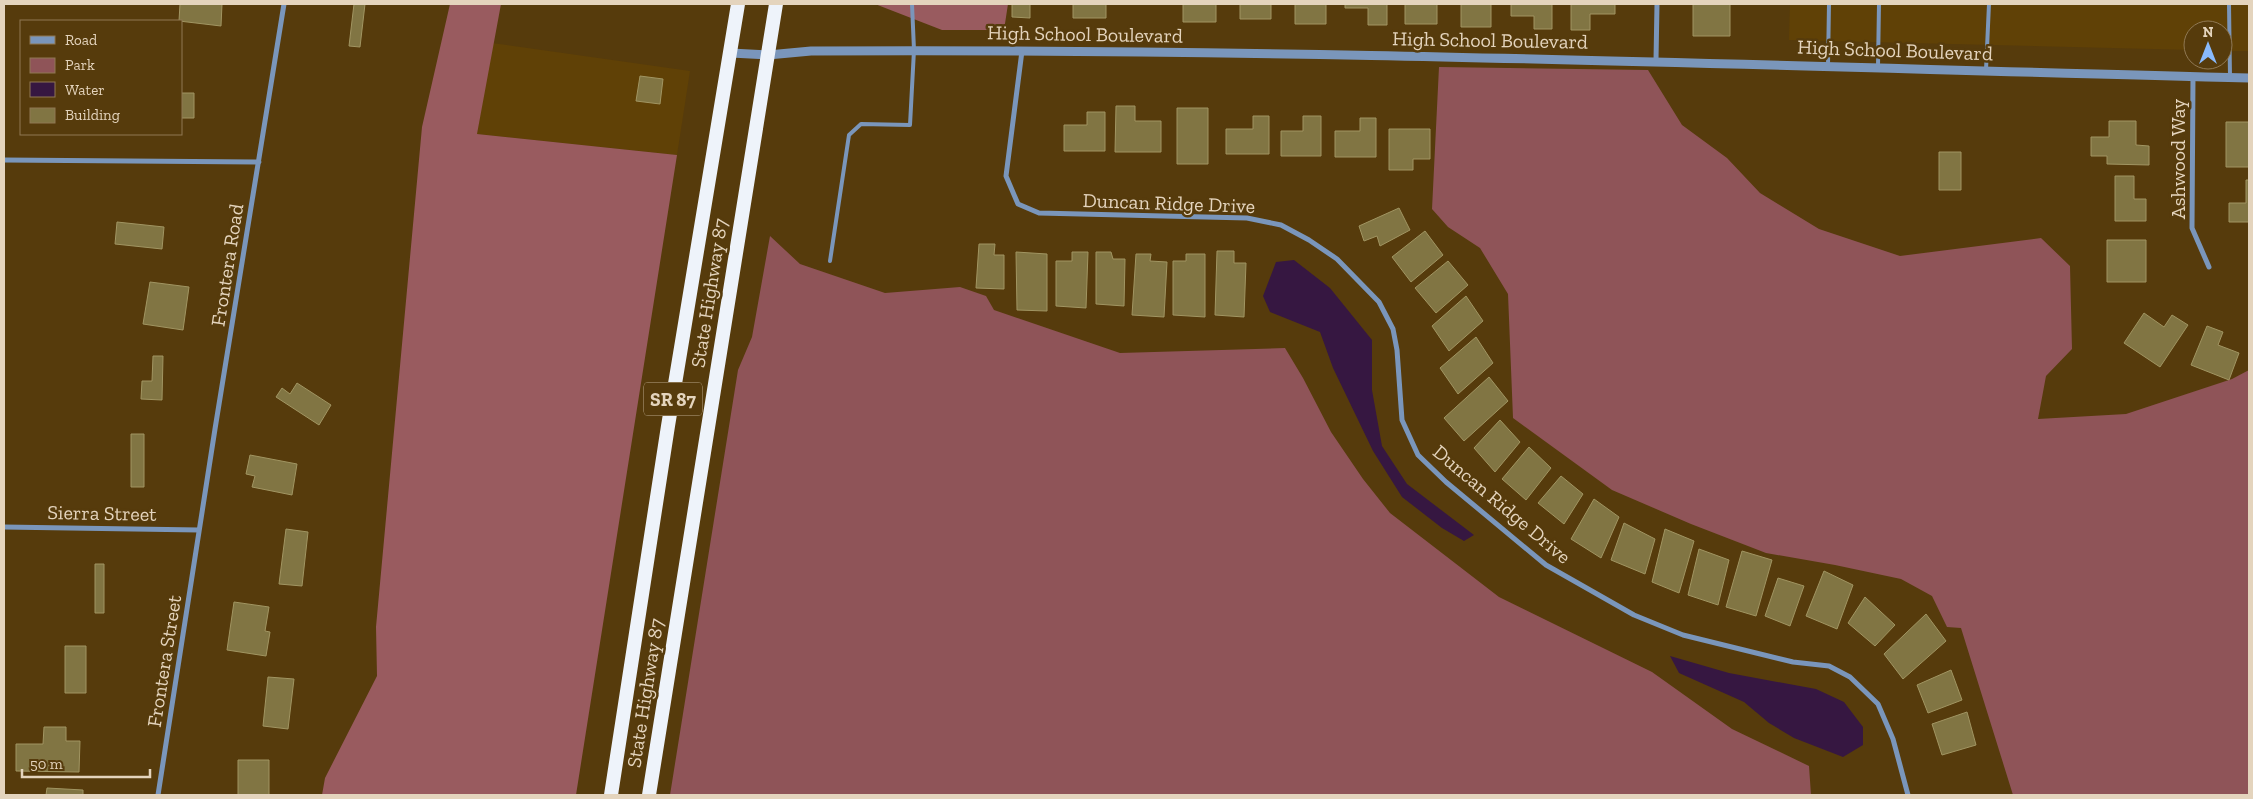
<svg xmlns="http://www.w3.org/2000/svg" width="2253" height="799" viewBox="0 0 2253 799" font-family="'Zilla Slab',serif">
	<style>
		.built { fill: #604106 }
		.green { fill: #8f5458 }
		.forest { fill: #995b5f }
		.water { fill: #361741 }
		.building { fill: #817543; stroke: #a19562 }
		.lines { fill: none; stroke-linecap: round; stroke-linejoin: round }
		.service { stroke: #7a96bb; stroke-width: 4 }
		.minor { stroke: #7a96bb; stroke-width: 5 }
		.tertiary { stroke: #7a96bb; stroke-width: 9 }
		.trunk { stroke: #eef3fa; stroke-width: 14 }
		.labels { text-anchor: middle; stroke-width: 5; stroke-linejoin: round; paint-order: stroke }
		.shield { fill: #563b0c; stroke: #b9a688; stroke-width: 1 }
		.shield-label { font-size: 19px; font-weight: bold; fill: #e4d4bd }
		.street-label { font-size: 20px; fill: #e4d4bd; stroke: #563b0c }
	</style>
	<rect width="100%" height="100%" fill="#563b0c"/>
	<path class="built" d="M1790 4H2249V51H2223V30H2193V50L1789 40Z
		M492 43 690 71 677 155 477 134Z"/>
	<path class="green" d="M1439 67 1648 70 1682 125 1727 158 1760 193 1819 229 1900 256 2041 238 2070 266 2072 349 2046 376 2038 419 2126 414 2232 379 2249 370V795H2013L1961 628 1947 627 1932 596 1901 579 1835 565 1766 553 1691 524 1612 490 1513 418 1508 294 1480 248 1448 227 1432 209Z
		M770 236 800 264 885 293 960 287 986 296 994 310 1120 353 1285 348 1303 378 1331 432 1363 479 1390 513 1499 597 1652 672 1732 729 1809 766 1811 795H670L738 370 752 337Z"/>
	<path class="forest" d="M450 4H501L477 134 677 155 576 795H322L325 778 377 676 376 627 422 127Z
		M875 4H1008L1004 30H942Z"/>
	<path class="water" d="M1294 260 1330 288 1372 340V390L1382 446 1407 484 1474 535 1464 541 1442 528 1402 497 1373 451 1333 368 1320 332 1270 312 1263 296 1276 262Z
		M1670 656 1729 673 1816 689 1844 702 1863 727V745L1843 757 1794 738 1769 723 1744 702 1679 673Z"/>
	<path class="building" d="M180 4H222L221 26 179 21Z
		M354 4H365L360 47 349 46Z
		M1012 4H1030V18L1012 17Z
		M1073 4H1106V18H1073Z
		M1183 4H1216V22H1183Z
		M1240 4H1271V19H1240Z
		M1295 4H1326V24H1295Z
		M1345 4H1387V25H1368V8H1345Z
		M1405 4H1437V24H1405Z
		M1461 4H1491V27H1461Z
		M1511 4H1552V29H1534V16H1511Z
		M1571 4H1615V14H1590V30H1571Z
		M1693 4H1730V36H1693Z
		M640 76 663 79 660 104 636 101Z
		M181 93H194V118H181Z
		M1116 106H1135V121H1161V152H1115Z
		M1177 108H1208V164H1177Z
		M1087 112H1105V151H1064V125H1087Z
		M1253 116H1269V154H1226V129H1253Z
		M1303 116H1321V156H1281V131H1303Z
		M1360 118H1376V157H1335V131H1360Z
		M2109 121H2136V145L2149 146V165L2107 164V156H2091V137H2109Z
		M2226 122H2249V167H2226Z
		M1389 129H1430V159H1413V170H1389Z
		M1939 152H1961V190H1939Z
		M2115 176H2134V199H2146V221H2115Z
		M2246 180H2249V222H2229V203H2246Z
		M1399 208 1410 230 1380 246 1377 236 1364 241 1359 226Z
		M117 222 164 227 162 249 115 244Z
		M1425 231 1443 255 1411 282 1392 257Z
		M2107 240H2146V282H2107Z
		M979 244H995L994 255H1004V289L976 288Z
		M1217 251H1234V263H1246L1244 317 1215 315Z
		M1016 252 1047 254V311L1017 310Z
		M1072 252H1088L1086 308 1056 306V261H1072Z
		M1096 252H1111L1113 259H1125L1124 306 1096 304Z
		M1136 254H1151L1150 261 1167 262 1164 317 1132 315Z
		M1186 254H1205V317L1173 315V261H1186Z
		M1448 261 1468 285 1436 313 1415 288Z
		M150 282 189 287 183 330 143 324Z
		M1466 296 1483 321 1449 351 1432 326Z
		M2144 313 2164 327 2172 315 2188 325 2160 367 2124 343Z
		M2207 326 2223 332 2218 345 2239 353 2229 380 2191 365Z
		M1476 337 1493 363 1458 394 1440 368Z
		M153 356H163L162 400 141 399 142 381H152Z
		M1489 377 1508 401 1464 441 1444 418Z
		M297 383 331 405 319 425 276 397 282 388 290 394Z
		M1500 420 1520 442 1495 472 1474 448Z
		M131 434H144V487H131Z
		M1529 447 1551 468 1526 500 1502 479Z
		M250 455 297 464 292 495 252 487 255 476 246 474Z
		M1561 476 1583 494 1564 524 1538 503Z
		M1594 499 1619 517 1601 558 1571 539Z
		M1624 523 1655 539 1645 574 1611 560Z
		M286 529 308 532 302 586 279 584Z
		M1665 529 1694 541 1679 593 1652 582Z
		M1699 549 1729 560 1718 605 1688 595Z
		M1742 551 1772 560 1756 616 1726 607Z
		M95 564H104V613H95Z
		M1824 571 1853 585 1837 629 1806 616Z
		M1778 578 1804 586 1790 626 1765 616Z
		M1865 597 1895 625 1875 646 1848 623Z
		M234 602 269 607 265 631 270 632 266 656 227 650Z
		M1926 614 1946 641 1903 679 1884 654Z
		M65 646H86V693H65Z
		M1951 670 1962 700 1928 713 1917 685Z
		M268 677 294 679 288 729 263 726Z
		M1967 712 1976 745 1942 755 1932 724Z
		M44 727H66V741H80L79 772 16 771V744H43Z
		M238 760H269V795H238Z
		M47 788 83 790V795H46Z"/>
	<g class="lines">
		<path class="service" d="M2229 4 2230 77
			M1828 65 1829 4
			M1878 66 1879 4
			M1986 70 1989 4
			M830 261 849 135 861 124 910 125 914 50 912 4"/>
		<path class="minor" d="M1022 51 1006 176 1018 204 1039 213 1247 218 1281 225 1309 240 1337 259 1379 302 1393 329 1397 350 1402 420 1418 455 1446 482 1546 565 1634 615 1683 635 1793 662 1829 666 1850 677 1878 704 1893 739 1908 795
			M1656 60 1657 4
			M2193 76 2192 228 2209 267
			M4 160 259 162
			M4 527 199 530
			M158 795 215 429 284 4"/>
		<path class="tertiary" d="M731 53 768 55 811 51C1291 48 1770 66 2249 78"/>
		<path class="trunk" d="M611 795 668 426 738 4
			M649 795 776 4"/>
	</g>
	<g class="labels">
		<rect class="shield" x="644" y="382.5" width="58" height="33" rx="4"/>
		<g class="shield-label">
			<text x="673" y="406">SR 87</text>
		</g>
		<g class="street-label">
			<text transform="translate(1085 34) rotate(1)" y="7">High School Boulevard</text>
			<text transform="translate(1490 40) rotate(1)" y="7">High School Boulevard</text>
			<text transform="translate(1895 50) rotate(2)" y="7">High School Boulevard</text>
			<text transform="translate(2178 159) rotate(-90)" y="7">Ashwood Way</text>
			<text transform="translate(1169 203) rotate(2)" y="7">Duncan Ridge Drive</text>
			<text transform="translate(227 265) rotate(-81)" y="7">Frontera Road</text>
			<text transform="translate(709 293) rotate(-81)" y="7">State Highway 87</text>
			<text transform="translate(1502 504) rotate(40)" y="7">Duncan Ridge Drive</text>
			<text transform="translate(102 513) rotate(1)" y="7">Sierra Street</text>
			<text transform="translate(164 661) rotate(-81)" y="7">Frontera Street</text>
			<text transform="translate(645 693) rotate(-81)" y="7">State Highway 87</text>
		</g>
	</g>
	<rect width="2253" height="799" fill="none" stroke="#e4d4bd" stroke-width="10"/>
	<rect x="20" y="20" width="162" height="115" fill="#563b0c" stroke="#8f7853"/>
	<rect x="30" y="36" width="25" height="8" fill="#7a96bb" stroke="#8f7853"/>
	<text x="65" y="45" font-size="15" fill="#e4d4bd">Road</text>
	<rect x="30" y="58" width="25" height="15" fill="#8f5458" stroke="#8f7853"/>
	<text x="65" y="70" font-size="15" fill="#e4d4bd">Park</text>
	<rect x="30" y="82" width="25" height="15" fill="#361741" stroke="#8f7853"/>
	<text x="65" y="95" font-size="15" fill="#e4d4bd">Water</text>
	<rect x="30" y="108" width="25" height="15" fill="#817543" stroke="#8f7853"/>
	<text x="65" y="120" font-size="15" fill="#e4d4bd">Building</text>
	<g transform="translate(2208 45)"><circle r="24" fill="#563b0c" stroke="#8f7853"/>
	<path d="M0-4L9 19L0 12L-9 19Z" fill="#89bafc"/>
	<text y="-8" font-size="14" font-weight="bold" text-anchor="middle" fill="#e4d4bd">N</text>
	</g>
	<path d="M22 769v8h128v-8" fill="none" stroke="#e4d4bd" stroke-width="2.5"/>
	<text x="30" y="769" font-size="15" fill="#e4d4bd" stroke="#563b0c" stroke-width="4" paint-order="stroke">50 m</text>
</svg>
